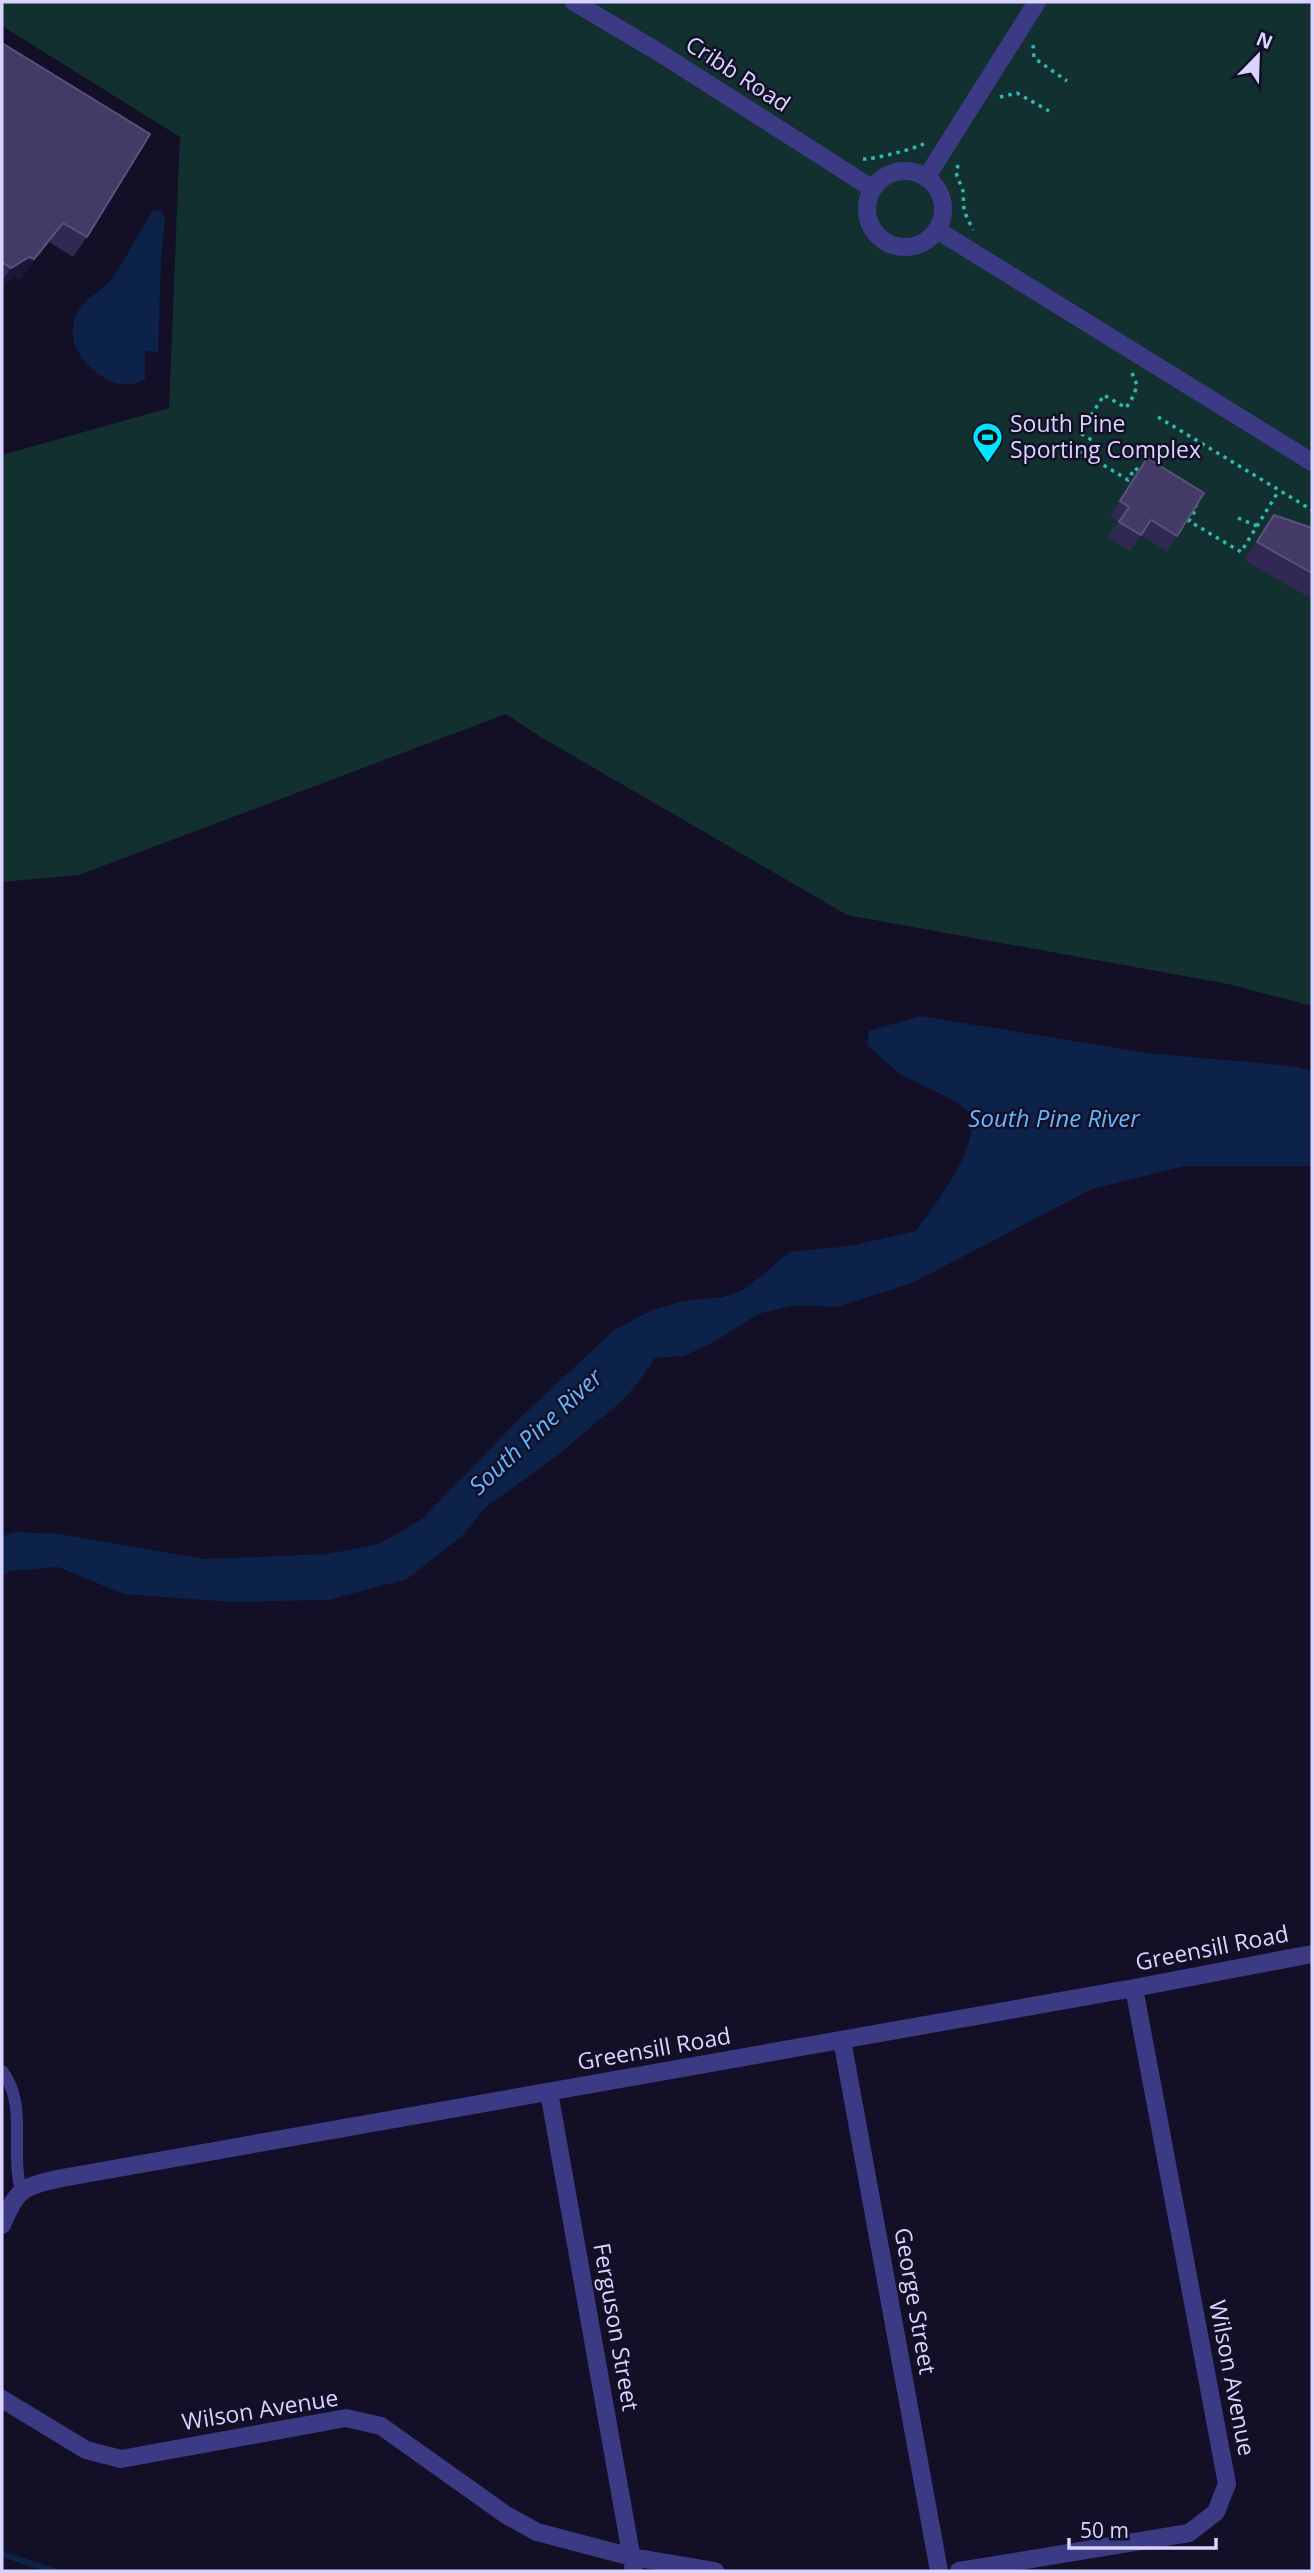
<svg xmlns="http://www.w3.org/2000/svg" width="1314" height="2573" viewBox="0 0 1314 2573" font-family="'Open Sans',sans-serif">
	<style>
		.green { fill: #12302f }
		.water { fill: #0c2248 }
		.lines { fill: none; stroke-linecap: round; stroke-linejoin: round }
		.stream { stroke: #0c2248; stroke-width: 6 }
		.path { stroke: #2fb8b0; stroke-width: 3.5; stroke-dasharray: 3.5 5; stroke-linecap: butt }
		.lane { stroke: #3d3a85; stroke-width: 12 }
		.street { stroke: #3d3a85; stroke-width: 18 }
		.wall { fill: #312854 }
		.shaded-wall { fill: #1d163a }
		.building { fill: #433a66; stroke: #5a527e; stroke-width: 2 }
		.labels { text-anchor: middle; stroke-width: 5; stroke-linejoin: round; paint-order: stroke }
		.street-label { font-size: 23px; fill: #d9d4ff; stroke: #130f26 }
		.poi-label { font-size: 23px; fill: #d9d4ff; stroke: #130f26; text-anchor: start }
		.water-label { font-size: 24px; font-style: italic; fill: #62b6ff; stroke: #130f26 }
	</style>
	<rect width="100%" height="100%" fill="#130f26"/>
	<path class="green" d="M2 2H1312V1006L1228 984 847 915 539 736 506 714 79 875 2 882V455L169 408 180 137 2 26Z"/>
	<path class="water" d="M153 210 160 211 165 216 161 259 158 352 145 351V379C130 388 115 385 101 376 78 360 63 335 80 308 87 298 100 292 108 283 126 261 138 233 153 210Z
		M920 1016 1147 1053 1291 1066 1312 1071V1166H1185L1092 1189 912 1283 837 1307 796 1305 758 1314 714 1342 684 1356 655 1358 637 1384 623 1400 558 1455 485 1508 462 1536 407 1579 328 1600 231 1602 124 1594 58 1567 10 1571 2 1576V1536L18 1532 59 1534 204 1559 327 1554 379 1544 422 1519 522 1416 613 1331 652 1310 683 1301 723 1297 745 1289 790 1252 850 1246 916 1231C941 1195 970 1162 974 1116L955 1101 901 1075 867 1045 869 1031Z"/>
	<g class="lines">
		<path class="stream" d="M2 2554 54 2571"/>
		<path class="path" d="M1033 45 1034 58 1067 81
			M705 59 721 58
			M755 79 757 92
			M1000 97 1017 93 1049 111
			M863 159C871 160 919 148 925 143
			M958 165 956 173 963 191 964 211 973 230
			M1132 373 1137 385 1134 395 1126 408 1104 395 1080 433 1090 439 1082 452 1128 480 1135 468 1142 473
			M1158 417 1312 510
			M1194 505 1197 507 1189 521 1241 552 1278 492
			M1238 518 1257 526"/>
		<path class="lane" d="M2 2071C28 2104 10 2152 21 2190"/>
		<path class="street" d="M574 2 660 53 873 189
			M867 209a38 38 0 1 1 76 0a38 38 0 1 1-76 0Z
			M926 178 1037 2
			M937 230 1312 462
			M842 2040 939 2571
			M549 2092 634 2571
			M2 2225C18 2187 23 2187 62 2178L1134 1988 1312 1954
			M2 2399 86 2450 121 2459 346 2418 381 2426 506 2515 537 2532 632 2557 715 2571
			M959 2571 1189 2533 1216 2512 1227 2484 1134 1988"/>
	</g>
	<path class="wall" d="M2 43 87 237 73 257 49 242 20 279 15 277 2 285Z
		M1147 458 1177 536 1167 552 1141 535 1130 551 1108 537 1118 522 1110 516Z
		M1274 515 1312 528V599L1244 560Z"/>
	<path class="shaded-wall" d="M63 223 49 242 20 279 15 277 2 285V281L11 268Z"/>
	<path class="building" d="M2 43 150 134 87 237 63 223 34 259 29 257 11 268 2 262Z
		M1147 458 1204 493 1177 536 1151 520 1141 535 1119 522 1129 507 1120 501Z
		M1274 515 1312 528V573L1257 542Z"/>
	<defs>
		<symbol id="stadium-pin" viewBox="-11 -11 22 30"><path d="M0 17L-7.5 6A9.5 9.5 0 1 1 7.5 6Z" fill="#00e5ff" stroke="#130f26"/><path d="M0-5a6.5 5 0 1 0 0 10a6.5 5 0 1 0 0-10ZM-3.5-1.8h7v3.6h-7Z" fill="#111"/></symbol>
	</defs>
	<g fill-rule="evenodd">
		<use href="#stadium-pin" x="970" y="420" width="35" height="47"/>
	</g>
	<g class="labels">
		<g class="street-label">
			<text transform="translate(738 74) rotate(33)" y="8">Cribb Road</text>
			<text transform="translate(1212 1948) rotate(-11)" y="8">Greensill Road</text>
			<text transform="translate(654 2049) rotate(-10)" y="8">Greensill Road</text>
			<text transform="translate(915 2301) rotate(80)" y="8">George Street</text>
			<text transform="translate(616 2327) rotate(80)" y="8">Ferguson Street</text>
			<text transform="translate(1232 2378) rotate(79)" y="8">Wilson Avenue</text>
			<text transform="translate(260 2410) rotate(-9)" y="8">Wilson Avenue</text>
		</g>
		<g class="poi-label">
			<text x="1010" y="432">South Pine<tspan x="1010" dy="26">Sporting Complex</tspan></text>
		</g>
		<g class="water-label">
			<text x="1054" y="1127">South Pine River</text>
			<text transform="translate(536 1432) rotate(-43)" y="8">South Pine River</text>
		</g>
	</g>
	<rect width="1314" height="2573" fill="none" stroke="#d9d4ff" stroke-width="7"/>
	<g transform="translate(1258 56) rotate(23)" stroke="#130f26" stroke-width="5" paint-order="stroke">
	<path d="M0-5L12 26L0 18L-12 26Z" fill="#d9d4ff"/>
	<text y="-10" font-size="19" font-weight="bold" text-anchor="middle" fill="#d9d4ff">N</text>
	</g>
	<path d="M1069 2538v10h147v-10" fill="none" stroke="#d9d4ff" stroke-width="3.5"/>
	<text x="1080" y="2538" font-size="21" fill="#d9d4ff" stroke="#130f26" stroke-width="5" paint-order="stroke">50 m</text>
</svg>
